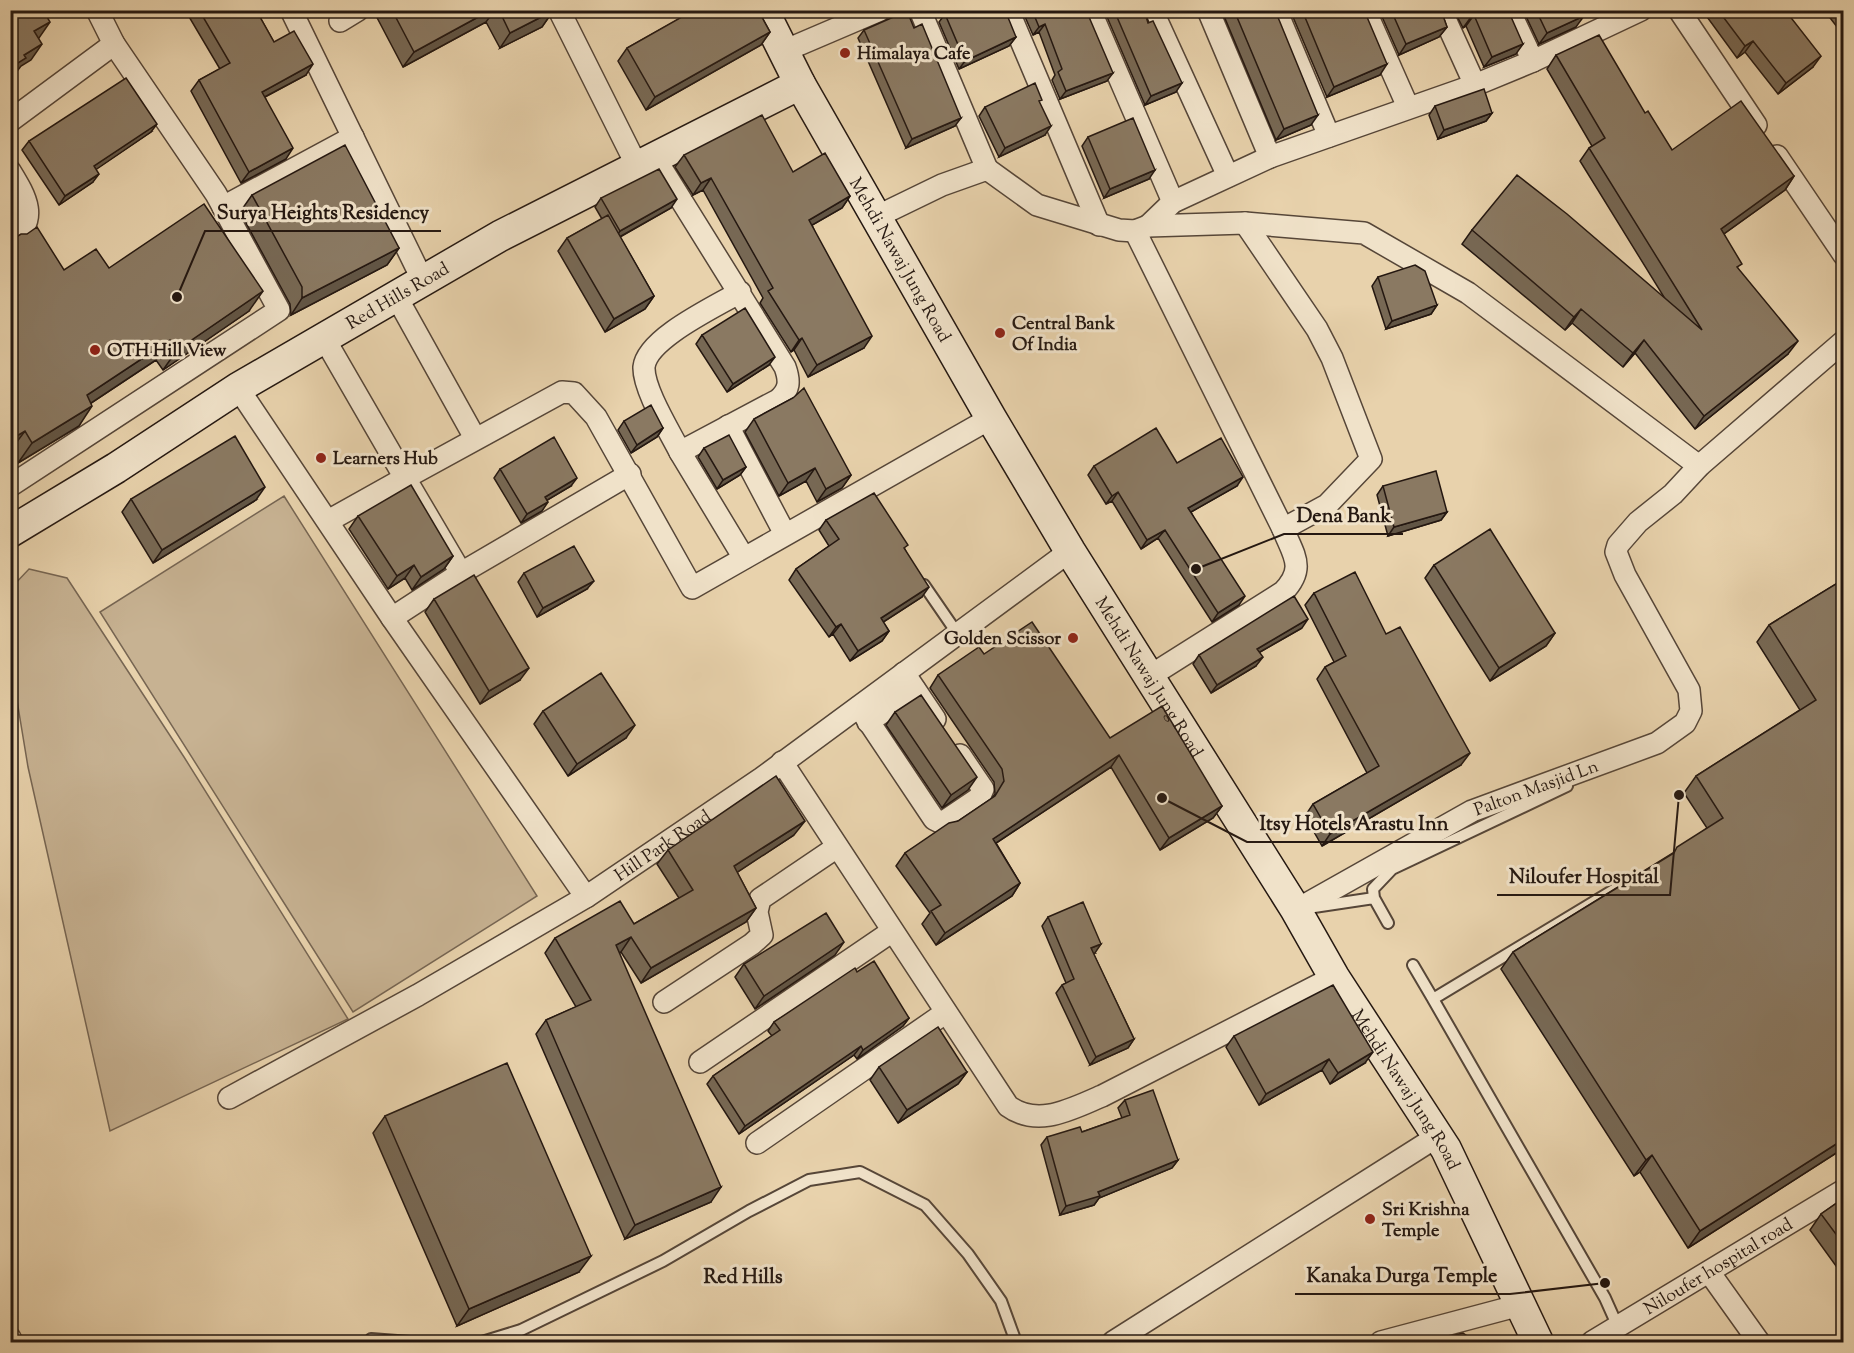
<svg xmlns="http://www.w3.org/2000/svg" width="1854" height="1353" viewBox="0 0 1854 1353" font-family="'Sorts Mill Goudy',serif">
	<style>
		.green { fill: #c7b292; stroke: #766552; stroke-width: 1.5 }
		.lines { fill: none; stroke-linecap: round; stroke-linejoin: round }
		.lane-casing { stroke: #564638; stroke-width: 14 }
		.street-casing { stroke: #564638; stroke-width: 24 }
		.secondary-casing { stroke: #251811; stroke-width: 33 }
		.lane { stroke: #f0e2c9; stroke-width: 10 }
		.street { stroke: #f0e2c9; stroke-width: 21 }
		.secondary { stroke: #f0e2c9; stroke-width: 30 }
		.wall { fill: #776854; stroke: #251811; stroke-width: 1.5 }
		.shaded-wall { fill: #615545; stroke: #251811; stroke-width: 1.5 }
		.building { fill: #8a7962; stroke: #251811; stroke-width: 1.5 }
		.poi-dot { fill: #8f2418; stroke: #f0e2c9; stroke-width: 2 }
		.labels { text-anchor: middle; stroke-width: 6; stroke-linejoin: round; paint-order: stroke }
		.poi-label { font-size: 18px; font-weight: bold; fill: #251811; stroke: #f0e2c9; text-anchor: start }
		.street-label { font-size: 18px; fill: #251811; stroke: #f0e2c9 }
		.neighbourhood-label { font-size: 20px; font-weight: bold; fill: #251811; stroke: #f0e2c9 }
		.leader { fill: none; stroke: #251811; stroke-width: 2 }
		.callout-dot { fill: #251811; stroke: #f0e2c9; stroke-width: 2 }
		.callout-label { font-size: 20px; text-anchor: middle; font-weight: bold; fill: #251811; stroke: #f0e2c9; stroke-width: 6; stroke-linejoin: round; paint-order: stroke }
	</style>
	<rect width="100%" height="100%" fill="#e8d2ac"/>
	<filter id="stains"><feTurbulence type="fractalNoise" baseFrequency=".00333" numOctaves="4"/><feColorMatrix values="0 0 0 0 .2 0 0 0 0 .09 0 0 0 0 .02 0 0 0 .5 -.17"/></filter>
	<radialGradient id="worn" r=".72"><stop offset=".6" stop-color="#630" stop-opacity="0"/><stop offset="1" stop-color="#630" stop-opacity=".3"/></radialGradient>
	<path class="green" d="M284 496 537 896 353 1012 100 612Z
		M29 569 67 578 184 757 348 1019 110 1131 28 767 11 664V588Z"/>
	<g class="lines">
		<defs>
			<path id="lane" d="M924 585 957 633
				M1314 907 1374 898
				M1388 923 1374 898 1373 889 1392 869 1567 786
				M1413 965 1433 999
				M1618 1327 1605 1298 1433 999 1622 885
				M371 1339 410 1342
				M482 1342 521 1330 663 1261 749 1211 809 1180 860 1172 925 1205 968 1254 1001 1301 1016 1342"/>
			<g id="street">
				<path d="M291 10 423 281"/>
				<path d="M559 10 637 166"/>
				<path d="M920 10 987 169"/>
				<path d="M1008 10 1099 225"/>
				<path d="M1090 10 1173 202"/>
				<path d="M1152 10 1228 176"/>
				<path d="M1208 10 1270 157"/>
				<path d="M1276 10 1329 136"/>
				<path d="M1365 10 1408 107"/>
				<path d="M1441 10 1475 85"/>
				<path d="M1509 10 1533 61"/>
				<path d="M1679 10 1756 125"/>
				<path d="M340 21 358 10"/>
				<path d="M784 51 880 10"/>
				<path d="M10 121 114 44"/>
				<path d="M1777 156 1844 255"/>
				<path d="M655 158 785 367C790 381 790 390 778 400L680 452C670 432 643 389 644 367 647 338 717 306 740 292"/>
				<path d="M10 171C26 197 40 220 10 242"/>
				<path d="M223 207 353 137"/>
				<path d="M876 217 942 185 987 169 1037 205 1119 230 1135 231 1148 226 1245 223 1364 233 1468 293 1699 466"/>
				<path d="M1245 223 1317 329 1332 358 1371 459 1327 505 1283 529"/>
				<path d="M1148 226 1173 202 1270 157 1475 85 1533 61 1641 10"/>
				<path d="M1135 231 1283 529C1294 556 1306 568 1283 592L1150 676"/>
				<path d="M396 296 475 438"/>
				<path d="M324 338 405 478 328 521"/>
				<path d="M238 388 392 618 586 897"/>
				<path d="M728 426 785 534"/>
				<path d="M680 452 744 558"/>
				<path d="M10 486 279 310 216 194 114 44 97 10"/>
				<path d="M461 573 405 478 562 392 574 393 596 417 692 588 991 418"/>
				<path d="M392 618 461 573 630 474"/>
				<path d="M904 673 935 719"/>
				<path d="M859 707 934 819 942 823 979 798 983 789 960 755"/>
				<path d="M868 722 915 690"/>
				<path d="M782 762 1008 1106C1038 1128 1071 1109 1102 1096L1334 977"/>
				<path id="s1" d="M1296 910 1472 811 1657 743 1685 723 1691 711 1689 690 1625 575 1616 552 1618 545 1638 522 1673 494 1699 466 1844 341"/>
				<path d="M664 1002 752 944 762 935 757 912 760 899 837 847"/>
				<path d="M700 1062 891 932"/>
				<path id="s2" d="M229 1098 418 995 586 897 762 778 1070 551"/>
				<path d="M757 1143 945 1013"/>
				<path d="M1709 1272 1759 1342"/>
				<path d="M10 1338 12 1342"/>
				<path d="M1113 1342 1438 1136"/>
				<path d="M1381 1342 1520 1305"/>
				<path id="s3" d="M1592 1342 1844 1190"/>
			</g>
			<g id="secondary">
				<path id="s4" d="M763 10 800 84 991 418 1070 551 1296 910 1334 977 1446 1149 1538 1342"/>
				<path id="s5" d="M10 532 116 468 238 388 500 236 800 84"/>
			</g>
		</defs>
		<use href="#lane" class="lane-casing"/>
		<use href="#street" class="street-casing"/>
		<use href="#secondary" class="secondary-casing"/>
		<use href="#lane" class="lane"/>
		<use href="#street" class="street"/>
		<use href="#secondary" class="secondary"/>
	</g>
	<path class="wall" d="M185 10H256L274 42 306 75 265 97 286 159 241 183 191 91 199 80 220 69Z
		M373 10H552L553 11 542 27 500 48 486 22 403 67Z
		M689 10H758L770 32 761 45 646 110 618 61 627 48 690 13Z
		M1022 10H1086L1107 81 1060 99 1052 80 1055 75 1039 32 1033 35Z
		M1104 10H1144L1176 92 1145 105Z
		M1228 10H1275L1311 125 1276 140 1224 16Z
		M1290 10H1364L1380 75 1327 97Z
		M1379 10H1441L1447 27 1439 37 1399 55Z
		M1454 10H1508L1516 54 1484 67 1466 26 1463 28Z
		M1523 10H1583L1581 11 1576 27 1539 44Z
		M1702 10H1785L1813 67 1778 94 1745 52 1737 58Z
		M1824 10H1844V36Z
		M945 14 1016 37 1009 46 959 69 939 22Z
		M864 30 955 126 906 148 858 38Z
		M1556 55 1645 113 1672 150 1794 176 1785 190 1724 234 1738 269 1788 354 1695 429 1635 353 1623 367 1572 323 1565 330 1462 244 1472 230 1664 297 1580 161 1589 148 1592 146 1547 69Z
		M1435 106 1492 113 1486 121 1438 139 1429 115Z
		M985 107 1045 135 999 157 979 116Z
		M151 132 96 169 93 182 59 205 22 150 29 141Z
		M1088 137 1149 179 1104 198 1082 146Z
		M684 155 793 172 850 196 842 208 812 225 864 348 808 377 794 350 791 352 760 303 763 298 703 190 693 195 675 167Z
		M252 195 399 248 387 265 291 315 290 304 240 212Z
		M601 198 671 208 620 237 654 296 645 309 605 332 558 251 567 238 602 219 595 207Z
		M109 268 249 311 163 370 156 360 91 403 79 426 18 463 11 451 64 270Z
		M1378 277 1437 305 1431 314 1386 329 1372 286Z
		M702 335 769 365 727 392 696 344Z
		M793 398 851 475 842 488 817 502 806 481 779 496 745 432 754 419Z
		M624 421 663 428 657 437 631 453 618 430Z
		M704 448 746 467 740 475 717 489 698 457Z
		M1177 463 1237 486 1191 512 1239 605 1212 622 1158 538 1141 549 1112 501 1106 504 1088 475 1094 466Z
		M500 469 571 486 547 500 542 511 521 523 494 478Z
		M1383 486 1447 512 1441 520 1388 536 1377 495Z
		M131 499 256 500 153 563 122 512Z
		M358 516 453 556 444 569 412 590 405 578 388 589 349 529Z
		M826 520 905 549 922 597 883 622 889 631 882 641 850 661 833 634 829 637 789 580 796 569 829 546 819 530Z
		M1434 565 1555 633 1546 646 1490 681 1425 578Z
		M524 573 587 589 537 617 518 582Z
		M1844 579V1148L1688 1248 1640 1172 1634 1176 1501 969 1513 952 1673 853 1707 828 1684 793 1696 776 1800 710 1757 642 1769 625Z
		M1314 593 1386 634 1461 765 1322 846 1305 816 1313 804 1367 773 1317 679 1325 667 1334 662 1305 605Z
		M434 599 520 680 480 704 425 612Z
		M1302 628 1260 652 1256 666 1211 693 1193 664 1199 655Z
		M984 654 1110 738 1222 806 1213 818 1160 850 1111 767 996 843 1020 883 1012 896 936 945 922 924 930 913 896 866 905 853 958 821 992 798 995 794 994 782 930 688 938 675Z
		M543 711 626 738 568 776 534 724Z
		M895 712 968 790 942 808 886 725Z
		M794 835 737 872 756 908 746 922 641 983 621 952 619 953 711 1202 625 1239 536 1034 546 1020 576 1007 545 953 555 938 634 924 679 898 657 864 668 850Z
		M1048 917 1095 953H1093L1134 1039 1128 1048 1090 1065 1056 993 1062 985 1066 983 1042 926Z
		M835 955 755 1009 735 977 744 964Z
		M857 972 909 1018 903 1026 857 1059 854 1055 739 1134 707 1084 713 1076 772 1036 768 1031 774 1022Z
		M1234 1036 1365 1063 1330 1084 1322 1070 1259 1105 1226 1047Z
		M879 1067 967 1072 958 1084 898 1123 870 1080Z
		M1125 1100 1178 1160 1172 1168 1099 1198 1094 1205 1060 1215 1041 1145 1047 1137 1082 1132 1122 1118 1118 1108Z
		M385 1116 579 1272 457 1326 373 1133Z
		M1844 1198V1277L1810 1230 1821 1214Z"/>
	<path class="shaded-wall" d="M491 10H495L486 22 403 67 414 52Z
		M553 11 542 27 500 48 510 33Z
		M1474 15 1466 26 1463 28 1471 17Z
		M1584 16 1576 27 1539 44 1547 33Z
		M50 22 39 38 23 47 34 31Z
		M1045 24 1039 32 1033 35 1039 27Z
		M1447 27 1439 37 1399 55 1406 44Z
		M770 32 761 45 646 110 655 97Z
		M1016 37 1009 46 959 69 965 61Z
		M1753 41 1745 52 1737 58 1745 46Z
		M42 44 31 60 21 66 15 74 10 77V68L24 55Z
		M1523 44 1516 54 1484 67 1492 57Z
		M1821 56 1813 67 1778 94 1786 83Z
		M313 64 306 75 255 102 262 92Z
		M1387 64 1380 75 1327 97 1334 87Z
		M1113 73 1107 81 1060 99 1066 91Z
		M1182 83 1176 92 1145 105 1151 96Z
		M1492 113 1486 121 1438 139 1444 130Z
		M1318 115 1311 125 1276 140 1284 129Z
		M961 118 955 126 906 148 912 139Z
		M157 124 151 132 88 175 94 166Z
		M1051 126 1045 135 999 157 1005 148Z
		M293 148 286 159 241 183 249 172Z
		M1155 170 1149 179 1104 198 1110 189Z
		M99 174 93 182 59 205 65 196Z
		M1794 176 1785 190 1711 243 1721 229Z
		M711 178 703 190 693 195 701 183Z
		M850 196 842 208 800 232 809 220Z
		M677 199 671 208 614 240 620 231Z
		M399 248 387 265 291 315 302 298Z
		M263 291 249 311 163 370 177 350Z
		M654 296 645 309 605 332 614 319Z
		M1437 305 1431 314 1386 329 1392 321Z
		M1581 309 1572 323 1565 330 1574 317Z
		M872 336 864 348 808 377 817 365Z
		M802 338 794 350 791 352 799 340Z
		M170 340 156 360 73 415 87 395Z
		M1644 340 1635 353 1623 367 1633 353Z
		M1798 341 1788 354 1695 429 1704 416Z
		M775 357 769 365 727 392 733 384Z
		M92 406 79 426 18 463 32 443Z
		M663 428 657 437 631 453 637 445Z
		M25 431 10 451V440Z
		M746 467 740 475 717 489 723 480Z
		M815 468 806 481 779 496 788 483Z
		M851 475 842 488 817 502 826 489Z
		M1243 477 1237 486 1182 517 1188 508Z
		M577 478 571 486 539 505 545 497Z
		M265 487 256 500 153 563 162 550Z
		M1118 492 1112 501 1106 504 1112 496Z
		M548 502 542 511 521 523 527 514Z
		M1447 512 1441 520 1388 536 1394 527Z
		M1165 530 1158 538 1141 549 1147 540Z
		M453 556 444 569 412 590 421 577Z
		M414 565 405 578 388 589 397 576Z
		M594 581 587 589 537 617 543 608Z
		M929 587 922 597 874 628 881 618Z
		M1245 596 1239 605 1212 622 1218 613Z
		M1308 619 1302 628 1251 657 1257 649Z
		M841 624 833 634 829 637 836 627Z
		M889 631 882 641 850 661 858 651Z
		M1555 633 1546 646 1490 681 1499 668Z
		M1263 657 1256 666 1211 693 1217 685Z
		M529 668 520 680 480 704 489 691Z
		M635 725 626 738 568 776 577 764Z
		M1470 753 1461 765 1322 846 1330 834Z
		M1119 755 1111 767 984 851 993 839Z
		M977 777 968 790 942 808 951 795Z
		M1222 806 1213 818 1160 850 1169 838Z
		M805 821 794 835 724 881 734 866Z
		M1020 883 1012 896 936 945 945 933Z
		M756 908 746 922 641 983 651 968Z
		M631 937 621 952 606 960 616 945Z
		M844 942 835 955 755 1009 764 996Z
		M1101 944 1095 953 1085 957 1091 948Z
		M909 1018 903 1026 857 1059 863 1050Z
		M1134 1039 1128 1048 1090 1065 1096 1057Z
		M861 1046 854 1055 739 1134 745 1126Z
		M1373 1052 1365 1063 1330 1084 1338 1073Z
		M1329 1059 1322 1070 1259 1105 1266 1094Z
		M967 1072 958 1084 898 1123 907 1110Z
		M1844 1139V1148L1688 1248 1700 1231Z
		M1652 1155 1640 1172 1634 1176 1646 1160Z
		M1178 1160 1172 1168 1099 1198 1094 1205 1060 1215 1066 1206 1098 1192Z
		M721 1187 711 1202 625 1239 635 1225Z
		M591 1256 579 1272 457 1326 469 1309Z"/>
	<path class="building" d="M10 10H43L50 22 34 31 42 44 24 55 26 58 10 68Z
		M199 10H256L274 42 294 31 313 64 262 92 293 148 249 172 199 80 230 63Z
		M392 10H491L414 52Z
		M499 10H552L553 11 510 33Z
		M694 10H758L770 32 655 97 627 48Z
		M952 10H1005L1016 37 965 61 945 14Z
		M1032 10H1086L1113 73 1066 91 1058 72 1062 69 1045 24 1039 27Z
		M1114 10H1144L1148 23 1153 21 1182 83 1151 96Z
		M1234 10H1275L1318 115 1284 129Z
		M1302 10H1364L1387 64 1334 87Z
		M1391 10H1441L1447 27 1406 44Z
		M1467 10H1508L1523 44 1492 57 1474 15 1471 17Z
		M1536 10H1581L1584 16 1547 33Z
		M1718 10H1785L1821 56 1786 83 1753 41 1745 46Z
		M907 11 914 28 922 24 961 118 912 139 864 30Z
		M1599 35 1645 113 1648 111 1672 150 1741 101 1794 176 1721 229 1742 264 1737 267 1798 341 1704 416 1644 340 1633 353 1581 309 1574 317 1472 230 1517 175 1567 214 1702 330 1589 148 1605 138 1556 55Z
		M126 78 157 124 94 166 99 174 65 196 29 141Z
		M1035 83 1042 100 1039 101 1051 126 1005 148 985 107Z
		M1484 89 1492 113 1444 130 1435 106Z
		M762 115 793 172 825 153 850 196 809 220 872 336 817 365 802 338 799 340 768 291 773 288 711 178 701 183 684 155Z
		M1133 118 1155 170 1110 189 1088 137Z
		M345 145 399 248 302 298V287L252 195Z
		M659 169 677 199 620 231 601 198Z
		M204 204 263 291 177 350 170 340 87 395 92 406 32 443 25 431 10 440V241L21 234H27L37 227 64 270 96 249 109 268Z
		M608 215 654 296 614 319 567 238Z
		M1415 265 1425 271 1437 305 1392 321 1378 277Z
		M745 308 775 357 733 384 702 335Z
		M804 388 851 475 826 489 815 468 788 483 754 419 793 398Z
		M651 405 663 428 637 445 624 421Z
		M1156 428 1177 463 1221 438 1243 477 1188 508 1245 596 1218 613 1165 530 1147 540 1118 492 1112 496 1094 466Z
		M729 435 746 467 723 480 704 448Z
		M235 436 265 487 162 550 131 499Z
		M554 437 577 478 545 497 548 502 527 514 500 469Z
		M1436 471 1447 512 1394 527 1383 486Z
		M411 485 453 556 421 577 414 565 397 576 358 516Z
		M874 493 908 545 904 548 929 587 881 618 889 631 858 651 841 624 836 627 796 569 839 539 826 520Z
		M1490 529 1555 633 1499 668 1434 565Z
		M574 546 594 581 543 608 524 573Z
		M1355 572 1386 634 1400 627 1470 753 1330 834 1313 804 1379 766 1325 667 1346 656 1314 593Z
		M474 575 529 668 489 691 434 599Z
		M1844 579V1139L1700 1231 1652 1155 1646 1160 1513 952 1674 853 1677 847 1723 818 1696 776 1816 700 1769 625Z
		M1294 596 1308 619 1257 649 1263 657 1217 685 1199 655Z
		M1032 622 1110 738 1162 706 1222 806 1169 838 1119 755 993 839 1020 883 945 933 931 911 941 905 905 853 949 823 958 821 995 796 1004 781 1002 769 938 675 979 647 984 654Z
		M601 673 635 725 577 764 543 711Z
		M921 695 977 777 951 795 895 712Z
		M776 776 805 821 734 866 756 908 651 968 631 937 616 945 721 1187 635 1225 546 1020 591 1000 555 938 620 901 634 924 693 890 668 850Z
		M1083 902 1101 944 1091 948 1134 1039 1096 1057 1062 985 1074 979 1048 917Z
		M826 913 844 942 764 996 744 964Z
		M874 961 909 1018 863 1050 861 1046 745 1126 713 1076 780 1030 774 1022 855 968 857 972Z
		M1333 985 1373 1052 1338 1073 1329 1059 1266 1094 1234 1036Z
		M938 1027 967 1072 907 1110 879 1067Z
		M507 1063 591 1256 469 1309 385 1116Z
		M1153 1090 1178 1160 1098 1192 1100 1196 1066 1206 1047 1137 1080 1127 1082 1132 1130 1115 1125 1100Z
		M1844 1198V1245L1821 1214Z
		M1463 1333 1470 1338 1471 1342H1426Z"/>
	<g class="poi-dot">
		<circle cx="845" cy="53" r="6"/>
		<circle cx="1000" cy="333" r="6"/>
		<circle cx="95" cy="350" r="6"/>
		<circle cx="321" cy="458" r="6"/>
		<circle cx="1073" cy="638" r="6"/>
		<circle cx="1370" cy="1219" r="6"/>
	</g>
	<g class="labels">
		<g class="poi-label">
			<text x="857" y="59">Himalaya Cafe</text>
			<text x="1012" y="329">Central Bank<tspan x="1012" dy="21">Of India</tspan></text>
			<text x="107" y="356">OTH Hill View</text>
			<text x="333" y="464">Learners Hub</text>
			<text x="1061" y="644" text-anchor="end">Golden Scissor</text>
			<text x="1382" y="1215">Sri Krishna<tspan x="1382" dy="21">Temple</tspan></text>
		</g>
		<g class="street-label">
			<text dy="6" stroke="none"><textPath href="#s4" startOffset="285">Mehdi Nawaj Jung Road</textPath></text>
			<text dy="6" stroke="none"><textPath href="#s5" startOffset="454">Red Hills Road</textPath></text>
			<text dy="6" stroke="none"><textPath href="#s4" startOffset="771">Mehdi Nawaj Jung Road</textPath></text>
			<text dy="6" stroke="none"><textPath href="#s1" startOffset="270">Palton Masjid Ln</textPath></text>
			<text dy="6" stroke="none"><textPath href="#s2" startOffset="502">Hill Park Road</textPath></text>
			<text dy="6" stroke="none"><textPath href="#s4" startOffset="1257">Mehdi Nawaj Jung Road</textPath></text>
			<text dy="6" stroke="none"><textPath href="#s3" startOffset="147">Niloufer hospital road</textPath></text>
		</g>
		<g class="neighbourhood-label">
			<text x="743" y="1283">Red Hills</text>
		</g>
	</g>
	<path class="leader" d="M177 297L205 231H441M1196 569L1284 534H1403M1162 798L1247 842H1460M1679 795L1670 895H1497M1605 1283L1510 1294H1295"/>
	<g class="callout-dot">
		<circle cx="177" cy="297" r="6"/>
		<circle cx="1196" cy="569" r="6"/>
		<circle cx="1162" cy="798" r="6"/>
		<circle cx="1679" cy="795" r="6"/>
		<circle cx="1605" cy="1283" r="6"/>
	</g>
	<g class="callout-label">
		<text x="323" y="219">Surya Heights Residency</text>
		<text x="1344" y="522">Dena Bank</text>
		<text x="1354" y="830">Itsy Hotels Arastu Inn</text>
		<text x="1584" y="883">Niloufer Hospital</text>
		<text x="1402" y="1282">Kanaka Durga Temple</text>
	</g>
	<rect width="1854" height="1353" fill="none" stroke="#e8d2ac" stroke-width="36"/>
	<rect x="12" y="12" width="1830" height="1329" fill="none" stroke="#251811" stroke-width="3"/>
	<rect x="18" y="18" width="1818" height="1317" fill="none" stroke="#251811" stroke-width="1.5"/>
	<rect width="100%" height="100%" filter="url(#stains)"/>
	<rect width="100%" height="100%" fill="url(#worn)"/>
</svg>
